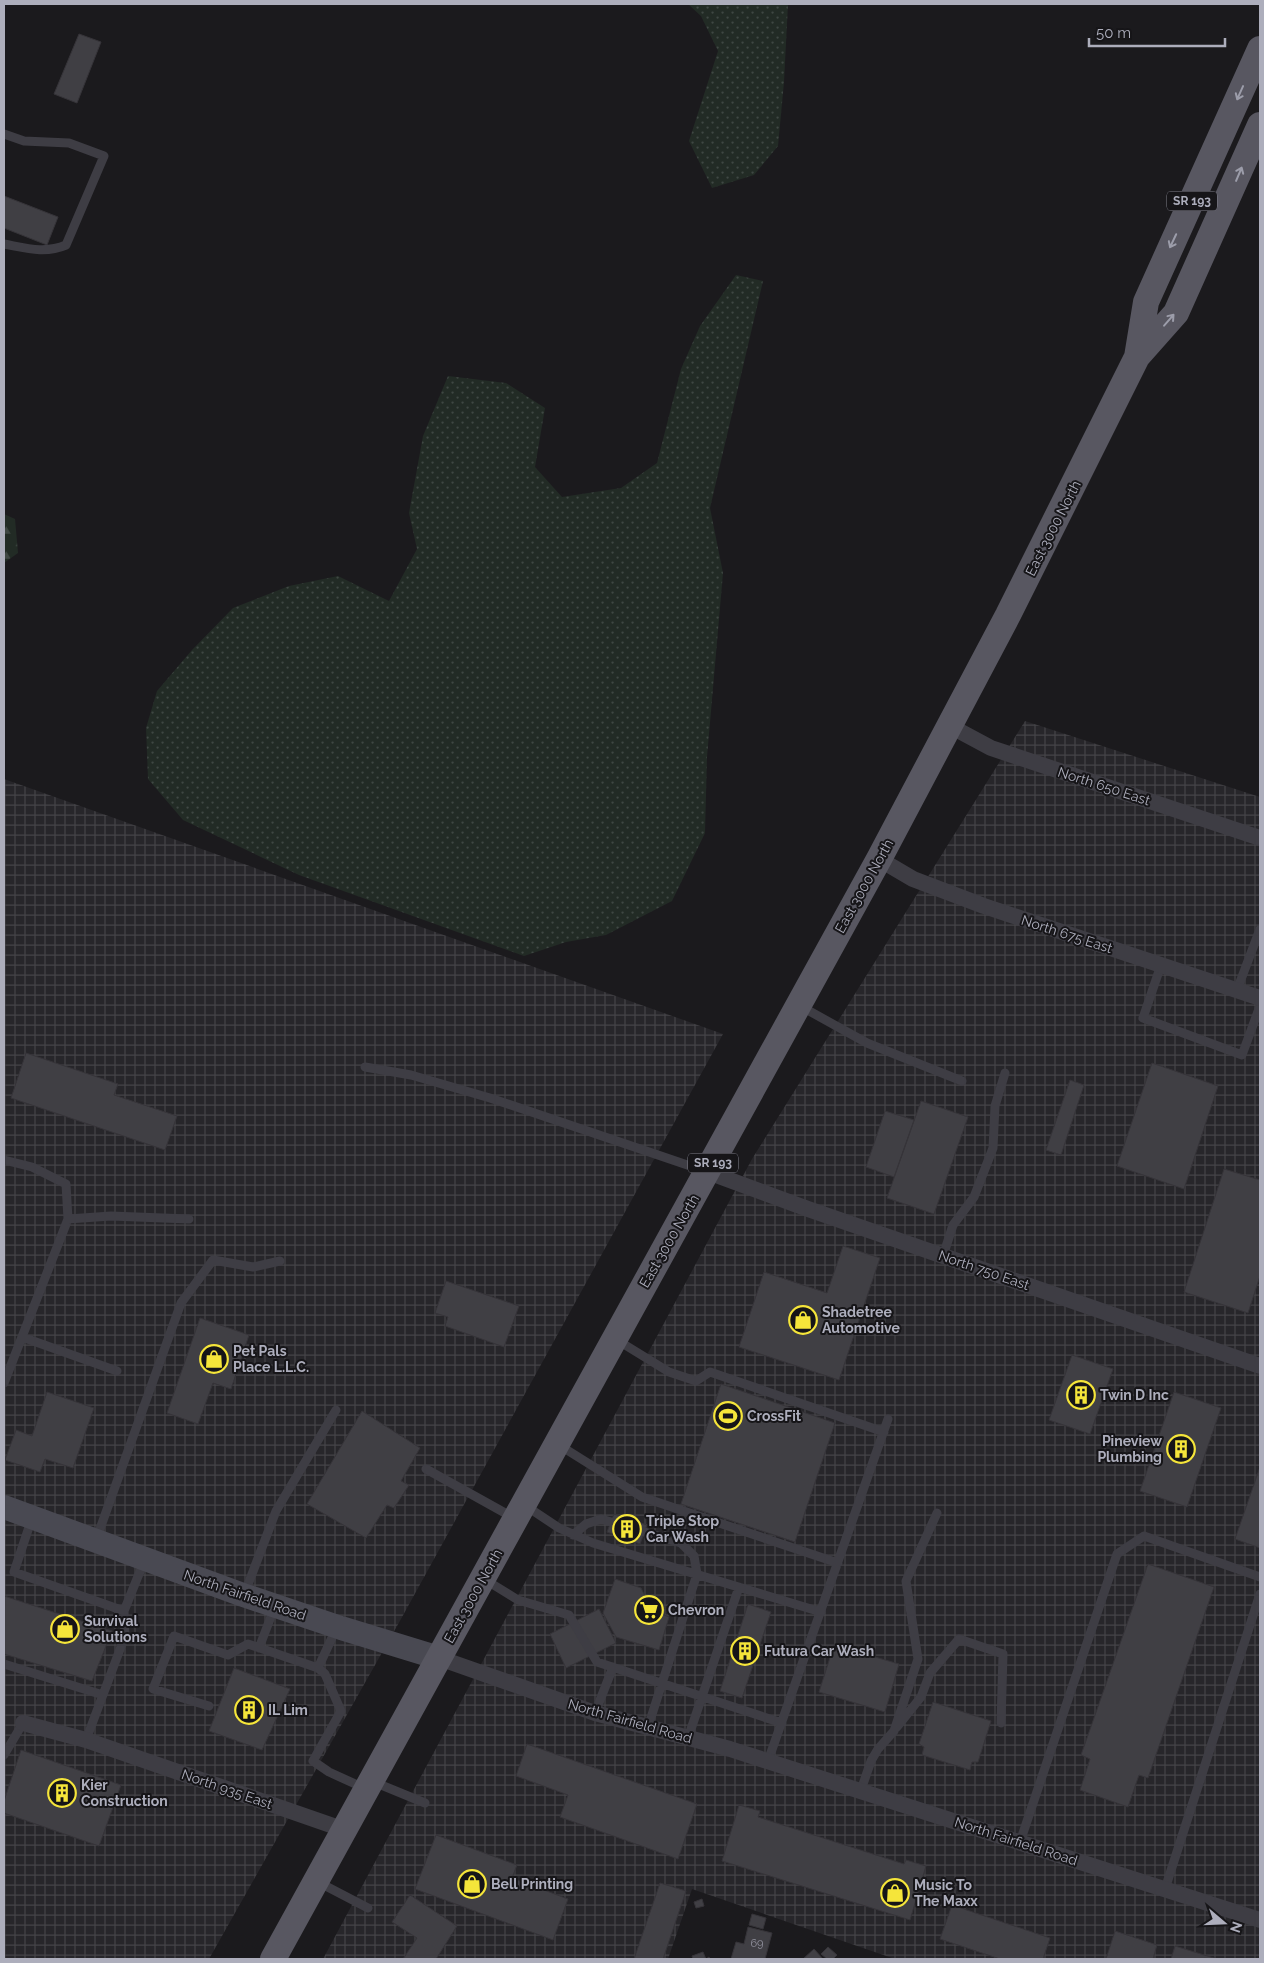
<svg xmlns="http://www.w3.org/2000/svg" width="1264" height="1963" viewBox="0 0 1264 1963" font-family="Raleway,sans-serif">
	<style>
		.industrial { fill: url(#industrial-grid) }
		.grass { fill: url(#grass-dots) }
		.forest { fill: url(#forest-firs) }
		.building { fill: #403f44; stroke: #363439 }
		.lines { fill: none; stroke-linecap: round; stroke-linejoin: round }
		.lane { stroke: #3e3d44; stroke-width: 9 }
		.street { stroke: #3e3d44; stroke-width: 16 }
		.secondary { stroke: #494952; stroke-width: 24 }
		.primary { stroke: #585761; stroke-width: 26 }
		.oneway { stroke: #9c9daa }
		.labels { text-anchor: middle; stroke-width: 4; stroke-linejoin: round; paint-order: stroke }
		.number-label { font-size: 11px; fill: #92929e }
		.shield { fill: #161518; stroke: #80808b; stroke-width: 1 }
		.shield-label { font-size: 12px; font-weight: bold; fill: #adaebc }
		.street-label { font-size: 14px; fill: #adaebc; stroke: #161518 }
		.poi-label { font-size: 14px; font-weight: bold; fill: #adaebc; stroke: #161518; text-anchor: start }
	</style>
	<defs>
		<pattern id="industrial-grid" width="8" height="8" patternUnits="userSpaceOnUse" patternTransform="scale(1.25)"><rect width="8" height="8" fill="#27262a"/><path d="M0 4h8M4 0v8" fill="none" stroke="#444347"/></pattern>
		<pattern id="grass-dots" width="8" height="8" patternUnits="userSpaceOnUse" patternTransform="scale(1.25)"><rect width="8" height="8" fill="#222b25"/><path d="M2 2h.1M6 6h.1" fill="none" stroke="#3f4743" stroke-width="1.8" stroke-linecap="round"/></pattern>
		<pattern id="forest-firs" width="22" height="20" patternUnits="userSpaceOnUse" patternTransform="scale(1.25)"><rect width="22" height="20" fill="#222b25"/><path d="M5 1l3.5 6h-7zM16 11l3.5 6h-7z" fill="#3f4743"/></pattern>
	</defs>
	<rect width="100%" height="100%" fill="#1b1a1d"/>
	<path class="industrial" d="M1025 721 1260 797V1959H895L692 1889 668 1959H323L752 1159Z
		M4 779 723 1034 401 1619 209 1959H4Z"/>
	<path class="grass" d="M688 4H788L784 82 778 146 754 175 712 188 689 141 718 51 701 16Z
		M736 275 763 281 710 508 723 573 707 757 705 833 672 901 606 935 566 942 524 956 299 875 183 820 148 779 146 728 157 691 192 650 233 608 289 586 338 576 389 601 417 549 409 513 423 436 448 376 506 383 545 408 535 467 562 497 621 488 657 463 681 369 700 326Z"/>
	<path class="forest" d="M4 514 15 519 18 553 4 563Z"/>
	<path class="building" d="M79 34 101 42 77 103 54 94Z
		M4 196 58 217 47 245 4 228Z
		M26 1053 118 1084 114 1095 177 1116 165 1150 11 1098Z
		M1152 1063 1218 1086 1184 1189 1117 1166Z
		M1070 1080 1084 1085 1061 1155 1046 1150Z
		M921 1101 968 1117 934 1214 887 1198Z
		M885 1111 914 1120 894 1177 866 1167Z
		M1224 1169 1260 1180V1276L1248 1313 1184 1292Z
		M843 1246 880 1258 839 1380 739 1347 764 1272 827 1293Z
		M446 1281 519 1306 504 1347 445 1326 448 1317 435 1313Z
		M200 1318 249 1335 231 1389 213 1383 198 1424 167 1413Z
		M1072 1355 1113 1369 1090 1434 1049 1420Z
		M721 1384 835 1423 795 1542 681 1504Z
		M47 1392 94 1408 73 1468 45 1459 40 1472 5 1460 16 1430 32 1436Z
		M1174 1392 1221 1408 1187 1507 1140 1491Z
		M362 1411 420 1448 401 1481 409 1485 394 1508 387 1505 366 1538 307 1504Z
		M1260 1467V1548L1235 1539Z
		M614 1514 647 1525 640 1544 607 1532Z
		M1148 1564 1214 1587 1148 1778 1139 1775 1128 1807 1080 1790 1090 1759 1081 1755Z
		M615 1579 641 1588 649 1604 666 1609 664 1615 669 1617 659 1650 616 1637 603 1613Z
		M4 1596 112 1631 92 1681 4 1654Z
		M748 1604 771 1612 742 1698 720 1691Z
		M599 1609 616 1643 566 1668 550 1634Z
		M834 1645 899 1664 885 1712 819 1692Z
		M234 1668 290 1689 262 1750 209 1731Z
		M933 1702 991 1721 978 1762H972L970 1770 922 1755 924 1747 919 1744Z
		M527 1744 697 1804 678 1859 560 1817 568 1795 516 1776Z
		M21 1750 121 1785 99 1846 4 1813V1801Z
		M739 1805 760 1811 758 1817 904 1864 906 1860 926 1866 910 1920 722 1861Z
		M436 1835 517 1865 512 1878 568 1899 553 1940 415 1889Z
		M660 1883 686 1891 663 1959H634Z
		M410 1895 457 1926 436 1959H403L417 1938 392 1922Z
		M702 1899 704 1906 696 1908 694 1902Z
		M952 1905 1050 1938 1043 1959H1000L940 1939Z
		M752 1914 766 1918 763 1929 749 1925Z
		M748 1927 772 1933 765 1959H731L736 1942 744 1944Z
		M1115 1931 1157 1945 1153 1959H1106Z
		M1175 1946 1217 1959H1171Z
		M828 1947 837 1955 833 1959H827L821 1954Z
		M814 1949 823 1959H803Z
		M703 1952 706 1959 709 1957 710 1959H693L692 1956Z"/>
	<g class="lines">
		<path class="lane" d="M4 134 24 141 69 143 104 156 66 245C45 254 26 248 4 244
			M1161 965 1143 1018 1242 1055 1260 1006
			M1237 990 1260 929
			M802 1007 867 1043 962 1081
			M365 1067 411 1075 490 1098 705 1171
			M4 1160 32 1167 66 1184 68 1219 4 1383
			M68 1219 111 1216 189 1219
			M943 1256 953 1225 974 1197 993 1148 995 1106 1005 1073
			M22 1337 117 1371
			M617 1340 669 1372 696 1381 710 1372 884 1432
			M559 1445 642 1497 838 1563
			M426 1469 514 1518
			M526 1506 559 1528 593 1543 821 1612
			M32 1518 14 1572 124 1611
			M573 1535 586 1524 601 1519 681 1543 694 1556 697 1574 648 1727
			M96 1540 181 1303 213 1260 253 1267 280 1261
			M484 1579 518 1600 569 1615 597 1662 782 1723
			M244 1595 276 1511 336 1410
			M259 1648 275 1606
			M4 1664 103 1695
			M318 1668 337 1627
			M209 1706 153 1689 174 1636 228 1655 248 1644 318 1668 325 1674 341 1711 313 1761 329 1772 364 1788
			M595 1713 613 1667
			M897 1727 921 1697 930 1673 959 1639 1003 1654 1001 1723
			M688 1738 739 1587
			M86 1740 125 1636 124 1611 145 1559
			M4 1755 23 1723
			M768 1761 888 1419
			M374 1782 425 1803
			M861 1790 871 1761 878 1749 894 1731 918 1659 906 1581 937 1513
			M1020 1842 1117 1554 1144 1536 1260 1577
			M318 1882 368 1908
			M1165 1889 1260 1594"/>
		<path class="street" d="M950 726 991 748 1260 838
			M879 859 913 879 984 906 1260 998
			M708 1172 808 1209 1260 1366
			M439 1658 595 1713 730 1749 1260 1920
			M23 1723 86 1740 345 1830"/>
		<path class="secondary" d="M4 1507 243 1595 341 1628 439 1658"/>
		<path class="primary" d="M1137 357 1146 302 1260 49
			M273 1959 879 859 1008 615 1137 357 1176 313 1260 125"/>
	</g>
	<defs><path id="oneway-shaft" d="M-6 0H5M1.5-3L5.5 0L1.5 3" fill="none" stroke-width="1.6" stroke-linecap="round" stroke-linejoin="round" transform="scale(1.25)"/></defs>
	<g class="oneway">
		<use href="#oneway-shaft" transform="translate(1240 93) rotate(114)"/>
		<use href="#oneway-shaft" transform="translate(1239 174) rotate(-67)"/>
		<use href="#oneway-shaft" transform="translate(1173 241) rotate(115)"/>
		<use href="#oneway-shaft" transform="translate(1169 320) rotate(-49)"/>
	</g>
	<defs>
		<symbol id="shop-ring" viewBox="-11 -11 22 22"><circle r="9.5" fill="#161518" stroke="#f5e53a" stroke-width="1.5"/><path d="M-5-2.5h2.3a2.7 3.5 0 0 1 5.4 0H5L5.5 6h-11ZM-1.5-2.5h3a1.5 2.3 0 0 0-3 0Z" fill="#f5e53a"/></symbol>
		<symbol id="building-ring" viewBox="-11 -11 22 22"><circle r="9.5" fill="#161518" stroke="#f5e53a" stroke-width="1.5"/><path d="M-4-6H4V6H1V3H-1V6H-4ZM-2.5-4.3h1.7v1.8h-1.7ZM.8-4.3h1.7v1.8H.8ZM-2.5-1h1.7V.8h-1.7ZM.8-1h1.7V.8H.8Z" fill="#f5e53a"/></symbol>
		<symbol id="stadium-ring" viewBox="-11 -11 22 22"><circle r="9.5" fill="#161518" stroke="#f5e53a" stroke-width="1.5"/><path d="M0-5a6.5 5 0 1 0 0 10a6.5 5 0 1 0 0-10ZM-3.5-1.8h7v3.6h-7Z" fill="#f5e53a"/></symbol>
		<symbol id="supermarket-ring" viewBox="-11 -11 22 22"><circle r="9.5" fill="#161518" stroke="#f5e53a" stroke-width="1.5"/><path d="M-6-5.5h2.5l.6 2H6L4.5 2H-2.5L-4.4-4H-6ZM-1.5 3.2a1.3 1.3 0 1 0 .1 0ZM3 3.2a1.3 1.3 0 1 0 .1 0Z" fill="#f5e53a"/></symbol>
	</defs>
	<g fill-rule="evenodd">
		<use href="#shop-ring" x="787" y="1304" width="32" height="32"/>
		<use href="#shop-ring" x="198" y="1343" width="32" height="32"/>
		<use href="#building-ring" x="1065" y="1379" width="32" height="32"/>
		<use href="#stadium-ring" x="712" y="1400" width="32" height="32"/>
		<use href="#building-ring" x="1165" y="1433" width="32" height="32"/>
		<use href="#building-ring" x="611" y="1513" width="32" height="32"/>
		<use href="#supermarket-ring" x="633" y="1594" width="32" height="32"/>
		<use href="#shop-ring" x="49" y="1613" width="32" height="32"/>
		<use href="#building-ring" x="729" y="1635" width="32" height="32"/>
		<use href="#building-ring" x="233" y="1694" width="32" height="32"/>
		<use href="#building-ring" x="46" y="1777" width="32" height="32"/>
		<use href="#shop-ring" x="456" y="1868" width="32" height="32"/>
		<use href="#shop-ring" x="879" y="1877" width="32" height="32"/>
	</g>
	<g class="labels">
		<g class="number-label">
			<text x="757" y="1947">69</text>
		</g>
		<g class="shield">
			<rect x="1167" y="191.5" width="50" height="19" rx="4"/>
			<rect x="688" y="1153.5" width="50" height="19" rx="4"/>
		</g>
		<g class="shield-label">
			<text x="1192" y="205">SR 193</text>
			<text x="713" y="1167">SR 193</text>
		</g>
		<g class="street-label">
			<text transform="translate(1053 528) rotate(-63)" y="5">East 3000 North</text>
			<text transform="translate(1104 786) rotate(18)" y="5">North 650 East</text>
			<text transform="translate(864 886) rotate(-61)" y="5">East 3000 North</text>
			<text transform="translate(1067 934) rotate(18)" y="5">North 675 East</text>
			<text transform="translate(669 1241) rotate(-60)" y="5">East 3000 North</text>
			<text transform="translate(984 1270) rotate(19)" y="5">North 750 East</text>
			<text transform="translate(245 1595) rotate(19)" y="5">North Fairfield Road</text>
			<text transform="translate(473 1596) rotate(-61)" y="5">East 3000 North</text>
			<text transform="translate(630 1721) rotate(16)" y="5">North Fairfield Road</text>
			<text transform="translate(227 1789) rotate(19)" y="5">North 935 East</text>
			<text transform="translate(1016 1841) rotate(18)" y="5">North Fairfield Road</text>
		</g>
		<g class="poi-label">
			<text x="822" y="1317">Shadetree<tspan x="822" dy="16">Automotive</tspan></text>
			<text x="233" y="1356">Pet Pals<tspan x="233" dy="16">Place L.L.C.</tspan></text>
			<text x="1100" y="1400">Twin D Inc</text>
			<text x="747" y="1421">CrossFit</text>
			<text x="1162" y="1446" text-anchor="end">Pineview<tspan x="1162" dy="16">Plumbing</tspan></text>
			<text x="646" y="1526">Triple Stop<tspan x="646" dy="16">Car Wash</tspan></text>
			<text x="668" y="1615">Chevron</text>
			<text x="84" y="1626">Survival<tspan x="84" dy="16">Solutions</tspan></text>
			<text x="764" y="1656">Futura Car Wash</text>
			<text x="268" y="1715">IL Lim</text>
			<text x="81" y="1790">Kier<tspan x="81" dy="16">Construction</tspan></text>
			<text x="491" y="1889">Bell Printing</text>
			<text x="914" y="1890">Music To<tspan x="914" dy="16">The Maxx</tspan></text>
		</g>
	</g>
	<rect width="1264" height="1963" fill="none" stroke="#adaebc" stroke-width="10"/>
	<g transform="translate(1224 1923) rotate(109)" stroke="#161518" stroke-width="4" paint-order="stroke">
	<path d="M0-4L9 19L0 12L-9 19Z" fill="#adaebc"/>
	<text y="-8" font-size="14" font-weight="bold" text-anchor="middle" fill="#adaebc">N</text>
	</g>
	<path d="M1089 38v8h136v-8" fill="none" stroke="#adaebc" stroke-width="2.5"/>
	<text x="1096" y="38" font-size="15" fill="#adaebc" stroke="#161518" stroke-width="4" paint-order="stroke">50 m</text>
</svg>
